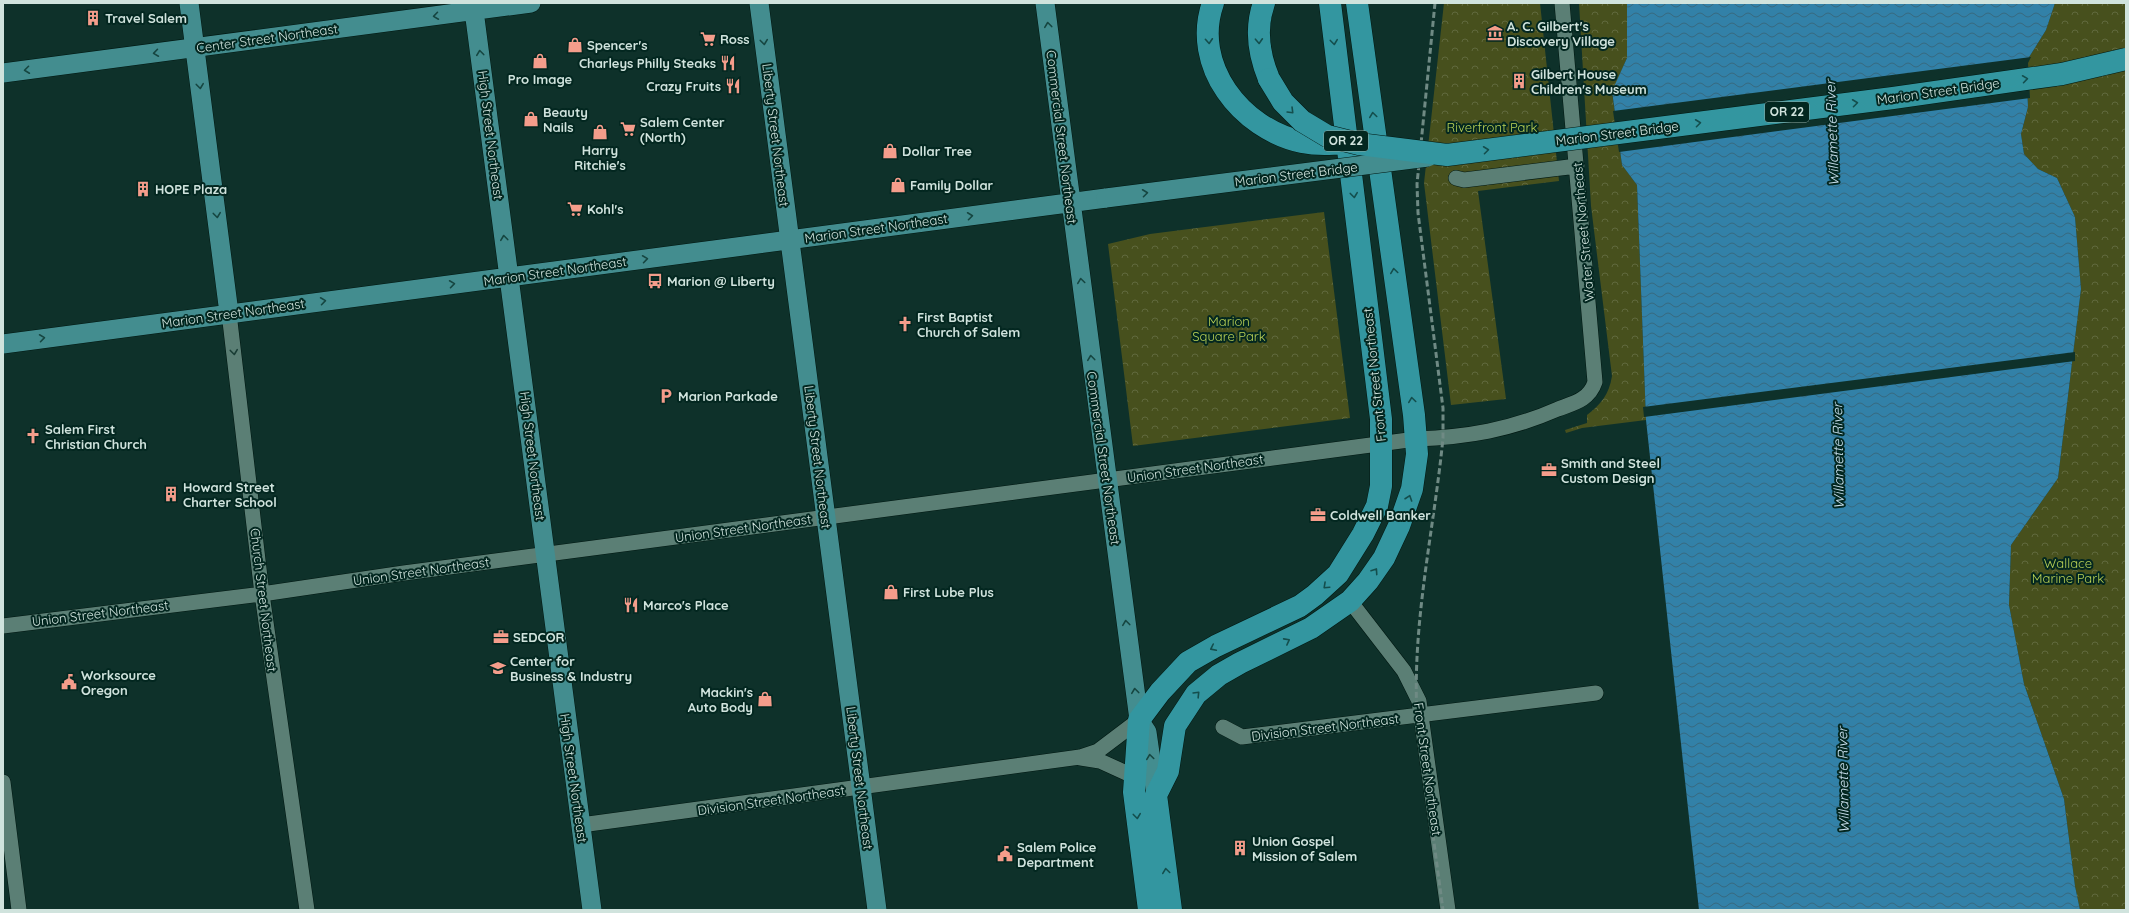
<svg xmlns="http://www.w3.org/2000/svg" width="2129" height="913" viewBox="0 0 2129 913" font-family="Quicksand,sans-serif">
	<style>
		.park { fill: url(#park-crowns) }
		.water { fill: url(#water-waves) }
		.pier { fill: #0e312a }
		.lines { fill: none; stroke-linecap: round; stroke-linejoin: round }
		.minor-casing { stroke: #001812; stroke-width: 16 }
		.major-casing { stroke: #001812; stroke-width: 20 }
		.highway-casing { stroke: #001812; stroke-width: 23 }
		.minor { stroke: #5b7f75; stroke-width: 15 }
		.major { stroke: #438d8f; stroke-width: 19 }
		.highway { stroke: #3396a0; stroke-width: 22 }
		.rail { stroke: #6f8a84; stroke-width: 3; stroke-dasharray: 6 3; stroke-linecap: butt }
		.major-bridge-casing { stroke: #001812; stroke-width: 20; stroke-linecap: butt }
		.highway-bridge-casing { stroke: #001812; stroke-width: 23; stroke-linecap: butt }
		.major-bridge { stroke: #438d8f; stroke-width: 19 }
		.highway-bridge { stroke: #3396a0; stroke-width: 22 }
		.oneway { stroke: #164641 }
		.oneway2 { stroke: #144e4d }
		.oneway3 { stroke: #193d35 }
		.labels { text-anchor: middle; stroke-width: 4; stroke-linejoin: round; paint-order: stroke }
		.shield { fill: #032720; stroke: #92aba4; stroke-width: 1 }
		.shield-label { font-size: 12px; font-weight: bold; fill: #d0e3dd }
		.poi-label { font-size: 13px; font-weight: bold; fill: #d0e3dd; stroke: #032720; text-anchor: start }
		.street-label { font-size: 13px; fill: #d0e3dd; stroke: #032720 }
		.park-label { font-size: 13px; fill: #b9d055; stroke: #032720 }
		.water-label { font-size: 14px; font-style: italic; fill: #cce2f0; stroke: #032720 }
	</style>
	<defs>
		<pattern id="park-crowns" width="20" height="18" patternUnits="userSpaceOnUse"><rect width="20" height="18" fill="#47501d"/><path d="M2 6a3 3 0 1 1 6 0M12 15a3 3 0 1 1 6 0" fill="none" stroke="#60693d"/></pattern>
		<pattern id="water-waves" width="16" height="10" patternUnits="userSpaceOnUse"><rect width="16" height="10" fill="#3281a8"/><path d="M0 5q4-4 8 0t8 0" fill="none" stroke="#37697f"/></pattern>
	</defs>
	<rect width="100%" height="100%" fill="#0e312a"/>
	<path class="park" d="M1444 3H1540L1559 181 1478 191 1506 399 1451 405 1424 183Z
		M1579 3H1627V58L1612 92 1622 165 1637 185 1646 420 1582 428 1566 433 1565 430 1587 423V415C1601 404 1609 395 1612 376L1591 206Z
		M2055 3H2126V910H2080L2075 886 2064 799 2024 684 2009 605 2011 545 2058 478 2081 289 2075 217 2057 178 2038 169 2024 154 2021 134 2028 107 2026 62 2046 30Z
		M1324 212 1350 418 1133 446 1108 244 1150 234Z"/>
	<path class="water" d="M1627 3H2055L2046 30 2026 62 2028 107 2021 134 2024 154 2038 169 2057 178 2075 217 2081 289 2058 478 2011 545 2009 605 2024 684 2064 799 2075 886 2080 910H1699L1646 420 1637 185 1622 165 1612 91 1627 58Z"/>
	<path class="pier" d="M2031 57 2028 63 2030 98 1619 152 1613 111Z
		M2075 352V361L1644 417 1643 407Z"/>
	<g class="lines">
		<defs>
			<path id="minor" d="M1456 178 1464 180 1577 166
				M229 313 262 594 307 910
				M1350 601 1404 671 1419 701 1448 910
				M3 626 262 594 404 573 1416 439C1468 437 1510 430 1558 409 1574 403 1589 400 1595 382L1562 3
				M1223 727 1242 737 1596 693
				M1081 758 1100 761 1135 777
				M3 782 19 910
				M581 825 1080 757 1098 751 1139 720"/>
			<path id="major" d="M189 3 229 313
				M473 3 592 910
				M759 3 877 910
				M1045 3 1139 720 1147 732 1156 795
				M3 73 531 3
				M3 344 1106 198"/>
			<path id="highway" d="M1213 3C1191 65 1241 129 1302 142 1317 145 1332 144 1347 143
				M1264 3C1255 28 1259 55 1269 79
				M1149 910 1134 792 1139 720 1160 692 1188 662 1216 646 1300 606 1315 595 1338 574 1363 534 1377 506 1381 486V419L1330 3
				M1171 910 1156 795 1168 771 1175 726 1196 694 1219 675 1240 663 1311 628 1350 601 1368 581 1384 558 1399 526 1412 489 1417 454 1414 415 1357 3"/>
		</defs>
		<use href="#minor" class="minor-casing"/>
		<use href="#major" class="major-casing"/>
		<use href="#highway" class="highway-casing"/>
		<use href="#minor" class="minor"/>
		<use href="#major" class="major"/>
		<use href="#highway" class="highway"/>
		<path class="rail" d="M1435 3 1417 184 1418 213 1443 408V438C1434 530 1412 622 1417 715L1443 910"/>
		<defs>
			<path id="major-bridge" d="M1106 198 1428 157"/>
			<path id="highway-bridge" d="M1269 79 1283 102 1302 121 1327 136 1359 144 1447 155 1893 98 2062 74 2126 59"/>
		</defs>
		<use href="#major-bridge" class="major-bridge-casing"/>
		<use href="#highway-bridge" class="highway-bridge-casing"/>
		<use href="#major-bridge" class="major-bridge"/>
		<use href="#highway-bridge" class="highway-bridge"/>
	</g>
	<defs><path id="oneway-chevron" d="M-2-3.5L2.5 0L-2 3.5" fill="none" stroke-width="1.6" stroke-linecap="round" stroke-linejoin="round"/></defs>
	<g class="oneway">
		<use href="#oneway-chevron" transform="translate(436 16) rotate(172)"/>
		<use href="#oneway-chevron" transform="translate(1048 25) rotate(-97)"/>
		<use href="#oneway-chevron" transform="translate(764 42) rotate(83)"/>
		<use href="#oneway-chevron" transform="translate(156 53) rotate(172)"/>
		<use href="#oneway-chevron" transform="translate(480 53) rotate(-97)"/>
		<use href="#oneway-chevron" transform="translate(27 70) rotate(173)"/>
		<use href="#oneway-chevron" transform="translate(200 86) rotate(83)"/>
		<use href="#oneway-chevron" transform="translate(1145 193) rotate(-7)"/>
		<use href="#oneway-chevron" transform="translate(217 215) rotate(83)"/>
		<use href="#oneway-chevron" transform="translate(970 216) rotate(-7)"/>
		<use href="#oneway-chevron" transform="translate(504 238) rotate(-97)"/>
		<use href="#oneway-chevron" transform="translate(645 259) rotate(-8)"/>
		<use href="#oneway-chevron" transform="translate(1081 281) rotate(-98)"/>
		<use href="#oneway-chevron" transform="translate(452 284) rotate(-8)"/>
		<use href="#oneway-chevron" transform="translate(323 301) rotate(-8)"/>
		<use href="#oneway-chevron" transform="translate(42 338) rotate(-8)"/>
		<use href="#oneway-chevron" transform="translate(1091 358) rotate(-97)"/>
		<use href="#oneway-chevron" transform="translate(1126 623) rotate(-97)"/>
		<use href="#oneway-chevron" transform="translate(1135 691) rotate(-97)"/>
		<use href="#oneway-chevron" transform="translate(1150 757) rotate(-98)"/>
	</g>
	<g class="oneway2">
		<use href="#oneway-chevron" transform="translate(1209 41) rotate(86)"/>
		<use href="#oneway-chevron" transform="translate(1259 41) rotate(87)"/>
		<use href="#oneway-chevron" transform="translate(1334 42) rotate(83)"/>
		<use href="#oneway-chevron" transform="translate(2025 79) rotate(-8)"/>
		<use href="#oneway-chevron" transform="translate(1855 103) rotate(-7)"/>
		<use href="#oneway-chevron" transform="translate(1291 111) rotate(45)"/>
		<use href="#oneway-chevron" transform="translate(1373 115) rotate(-98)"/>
		<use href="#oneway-chevron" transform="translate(1698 123) rotate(-7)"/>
		<use href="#oneway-chevron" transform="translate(1486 150) rotate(-7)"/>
		<use href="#oneway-chevron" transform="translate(1354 195) rotate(83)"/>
		<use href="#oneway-chevron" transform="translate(1394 271) rotate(-98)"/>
		<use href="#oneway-chevron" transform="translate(1412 400) rotate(-98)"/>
		<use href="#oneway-chevron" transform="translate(1409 498) rotate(-71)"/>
		<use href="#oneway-chevron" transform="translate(1375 571) rotate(-56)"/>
		<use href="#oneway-chevron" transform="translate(1326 586) rotate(137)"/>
		<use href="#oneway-chevron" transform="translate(1287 641) rotate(-28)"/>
		<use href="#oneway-chevron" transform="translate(1213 648) rotate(154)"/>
		<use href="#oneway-chevron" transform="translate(1197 694) rotate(-46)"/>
		<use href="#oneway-chevron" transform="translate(1137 816) rotate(83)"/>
		<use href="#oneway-chevron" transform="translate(1166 871) rotate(-98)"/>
	</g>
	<use class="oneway3" href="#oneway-chevron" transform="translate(234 352) rotate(83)"/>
	<defs>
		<symbol id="building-bare" viewBox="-9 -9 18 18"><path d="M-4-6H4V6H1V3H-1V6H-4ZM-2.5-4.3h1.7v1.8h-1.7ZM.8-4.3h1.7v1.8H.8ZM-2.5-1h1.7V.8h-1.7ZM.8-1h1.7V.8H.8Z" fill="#f49d8b" stroke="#032720" stroke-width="2.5" paint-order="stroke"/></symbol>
		<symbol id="museum-bare" viewBox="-9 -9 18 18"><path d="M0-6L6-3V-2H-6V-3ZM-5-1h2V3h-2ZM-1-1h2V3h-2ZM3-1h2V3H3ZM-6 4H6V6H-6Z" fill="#f49d8b" stroke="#032720" stroke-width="2.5" paint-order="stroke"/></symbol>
		<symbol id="supermarket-bare" viewBox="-9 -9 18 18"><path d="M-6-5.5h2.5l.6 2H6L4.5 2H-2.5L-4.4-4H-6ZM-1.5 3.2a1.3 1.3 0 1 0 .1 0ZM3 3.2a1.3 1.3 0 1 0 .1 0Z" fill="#f49d8b" stroke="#032720" stroke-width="2.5" paint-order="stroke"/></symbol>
		<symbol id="shop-bare" viewBox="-9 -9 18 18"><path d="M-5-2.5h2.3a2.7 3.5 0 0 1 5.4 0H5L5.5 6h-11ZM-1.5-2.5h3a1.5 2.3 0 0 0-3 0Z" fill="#f49d8b" stroke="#032720" stroke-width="2.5" paint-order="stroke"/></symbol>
		<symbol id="restaurant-bare" viewBox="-9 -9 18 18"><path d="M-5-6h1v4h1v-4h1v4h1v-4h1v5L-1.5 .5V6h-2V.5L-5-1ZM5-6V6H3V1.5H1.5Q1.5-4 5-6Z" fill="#f49d8b" stroke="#032720" stroke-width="2.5" paint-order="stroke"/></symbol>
		<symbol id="bus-bare" viewBox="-9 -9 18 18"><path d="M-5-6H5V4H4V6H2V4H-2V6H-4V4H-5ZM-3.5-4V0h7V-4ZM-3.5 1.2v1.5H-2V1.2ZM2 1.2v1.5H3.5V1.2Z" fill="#f49d8b" stroke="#032720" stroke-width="2.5" paint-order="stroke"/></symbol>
		<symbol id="church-bare" viewBox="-9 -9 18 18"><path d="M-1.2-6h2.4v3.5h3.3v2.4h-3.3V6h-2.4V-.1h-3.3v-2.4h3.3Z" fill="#f49d8b" stroke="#032720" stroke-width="2.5" paint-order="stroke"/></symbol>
		<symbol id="parking-bare" viewBox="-9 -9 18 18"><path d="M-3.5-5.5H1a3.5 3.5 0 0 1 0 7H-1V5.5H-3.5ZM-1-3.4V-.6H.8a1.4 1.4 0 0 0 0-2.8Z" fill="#f49d8b" stroke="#032720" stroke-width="2.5" paint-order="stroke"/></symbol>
		<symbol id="office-bare" viewBox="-9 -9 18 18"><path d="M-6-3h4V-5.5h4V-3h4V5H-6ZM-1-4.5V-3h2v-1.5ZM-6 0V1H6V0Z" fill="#f49d8b" stroke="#032720" stroke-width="2.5" paint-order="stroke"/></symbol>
		<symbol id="university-bare" viewBox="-9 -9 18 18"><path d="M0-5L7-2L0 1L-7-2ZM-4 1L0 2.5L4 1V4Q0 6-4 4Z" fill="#f49d8b" stroke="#032720" stroke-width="2.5" paint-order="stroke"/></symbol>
		<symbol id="civic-bare" viewBox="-9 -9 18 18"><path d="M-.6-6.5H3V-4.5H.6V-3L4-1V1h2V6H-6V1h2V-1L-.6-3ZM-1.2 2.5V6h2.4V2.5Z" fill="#f49d8b" stroke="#032720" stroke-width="2.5" paint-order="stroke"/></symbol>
	</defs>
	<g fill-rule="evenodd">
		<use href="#building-bare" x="82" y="7" width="22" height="22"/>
		<use href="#museum-bare" x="1484" y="22" width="22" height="22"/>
		<use href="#supermarket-bare" x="697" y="28" width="22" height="22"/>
		<use href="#shop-bare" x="564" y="34" width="22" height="22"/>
		<use href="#shop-bare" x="529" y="50" width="22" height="22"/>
		<use href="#restaurant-bare" x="717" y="52" width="22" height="22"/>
		<use href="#building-bare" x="1508" y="70" width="22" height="22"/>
		<use href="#restaurant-bare" x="722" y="75" width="22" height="22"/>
		<use href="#shop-bare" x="520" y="108" width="22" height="22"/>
		<use href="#supermarket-bare" x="617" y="118" width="22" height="22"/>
		<use href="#shop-bare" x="589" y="121" width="22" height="22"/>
		<use href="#shop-bare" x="879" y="140" width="22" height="22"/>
		<use href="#shop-bare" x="887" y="174" width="22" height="22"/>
		<use href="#building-bare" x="132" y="178" width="22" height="22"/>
		<use href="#supermarket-bare" x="564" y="198" width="22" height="22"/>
		<use href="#bus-bare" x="644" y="270" width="22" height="22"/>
		<use href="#church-bare" x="894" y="313" width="22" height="22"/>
		<use href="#parking-bare" x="655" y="385" width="22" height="22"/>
		<use href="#church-bare" x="22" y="425" width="22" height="22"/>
		<use href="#office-bare" x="1538" y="459" width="22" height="22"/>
		<use href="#building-bare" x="160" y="483" width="22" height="22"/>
		<use href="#office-bare" x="1307" y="504" width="22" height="22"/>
		<use href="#shop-bare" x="880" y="581" width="22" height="22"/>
		<use href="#restaurant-bare" x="620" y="594" width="22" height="22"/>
		<use href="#office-bare" x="490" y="626" width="22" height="22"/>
		<use href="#university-bare" x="487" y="657" width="22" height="22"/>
		<use href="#civic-bare" x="58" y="671" width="22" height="22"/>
		<use href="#shop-bare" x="754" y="688" width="22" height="22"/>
		<use href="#building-bare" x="1229" y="837" width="22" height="22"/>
		<use href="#civic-bare" x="994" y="843" width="22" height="22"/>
	</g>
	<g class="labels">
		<g class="shield">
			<rect x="1765" y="102" width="44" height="20" rx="3"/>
			<rect x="1324" y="131" width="44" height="20" rx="3"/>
		</g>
		<g class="shield-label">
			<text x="1787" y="116">OR 22</text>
			<text x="1346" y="145">OR 22</text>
		</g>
		<g class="poi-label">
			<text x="105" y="23">Travel Salem</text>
			<text x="1507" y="31">A. C. Gilbert's<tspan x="1507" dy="15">Discovery Village</tspan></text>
			<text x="720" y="44">Ross</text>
			<text x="587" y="50">Spencer's</text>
			<text x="716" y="68" text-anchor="end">Charleys Philly Steaks</text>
			<text x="1531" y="79">Gilbert House<tspan x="1531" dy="15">Children's Museum</tspan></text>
			<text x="540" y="84" text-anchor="middle">Pro Image</text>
			<text x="721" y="91" text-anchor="end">Crazy Fruits</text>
			<text x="543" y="117">Beauty<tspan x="543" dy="15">Nails</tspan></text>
			<text x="640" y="127">Salem Center<tspan x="640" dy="15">(North)</tspan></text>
			<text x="600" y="155" text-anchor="middle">Harry<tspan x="600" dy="15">Ritchie's</tspan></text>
			<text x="902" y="156">Dollar Tree</text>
			<text x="910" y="190">Family Dollar</text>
			<text x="155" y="194">HOPE Plaza</text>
			<text x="587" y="214">Kohl's</text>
			<text x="667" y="286">Marion @ Liberty</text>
			<text x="917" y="322">First Baptist<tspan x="917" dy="15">Church of Salem</tspan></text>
			<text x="678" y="401">Marion Parkade</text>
			<text x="45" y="434">Salem First<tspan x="45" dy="15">Christian Church</tspan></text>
			<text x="1561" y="468">Smith and Steel<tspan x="1561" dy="15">Custom Design</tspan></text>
			<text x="183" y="492">Howard Street<tspan x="183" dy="15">Charter School</tspan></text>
			<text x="1330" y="520">Coldwell Banker</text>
			<text x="903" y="597">First Lube Plus</text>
			<text x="643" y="610">Marco's Place</text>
			<text x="513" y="642">SEDCOR</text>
			<text x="510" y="666">Center for<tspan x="510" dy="15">Business &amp; Industry</tspan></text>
			<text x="81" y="680">Worksource<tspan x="81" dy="15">Oregon</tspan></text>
			<text x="753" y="697" text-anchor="end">Mackin's<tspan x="753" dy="15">Auto Body</tspan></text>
			<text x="1252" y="846">Union Gospel<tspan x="1252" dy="15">Mission of Salem</tspan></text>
			<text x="1017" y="852">Salem Police<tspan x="1017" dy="15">Department</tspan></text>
		</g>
		<g class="street-label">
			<text transform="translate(267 38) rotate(-8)" y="5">Center Street Northeast</text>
			<text transform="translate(1938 91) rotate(-8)" y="5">Marion Street Bridge</text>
			<text transform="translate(1617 133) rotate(-7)" y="5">Marion Street Bridge</text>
			<text transform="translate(491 135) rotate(83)" y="5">High Street Northeast</text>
			<text transform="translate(776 135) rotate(83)" y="5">Liberty Street Northeast</text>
			<text transform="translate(1062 137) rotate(83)" y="5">Commercial Street Northeast</text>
			<text transform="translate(1296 174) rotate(-7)" y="5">Marion Street Bridge</text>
			<text transform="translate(876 228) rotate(-8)" y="5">Marion Street Northeast</text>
			<text transform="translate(1583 232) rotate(-95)" y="5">Water Street Northeast</text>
			<text transform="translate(555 271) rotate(-8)" y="5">Marion Street Northeast</text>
			<text transform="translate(233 313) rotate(-8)" y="5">Marion Street Northeast</text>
			<text transform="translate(1374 375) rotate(-96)" y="5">Front Street Northeast</text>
			<text transform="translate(533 456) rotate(83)" y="5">High Street Northeast</text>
			<text transform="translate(818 457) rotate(83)" y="5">Liberty Street Northeast</text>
			<text transform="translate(1104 458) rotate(82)" y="5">Commercial Street Northeast</text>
			<text transform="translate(1195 468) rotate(-8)" y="5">Union Street Northeast</text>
			<text transform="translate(743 528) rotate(-8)" y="5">Union Street Northeast</text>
			<text transform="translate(421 571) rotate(-8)" y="5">Union Street Northeast</text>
			<text transform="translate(264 600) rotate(83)" y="5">Church Street Northeast</text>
			<text transform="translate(100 613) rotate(-7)" y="5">Union Street Northeast</text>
			<text transform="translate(1325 727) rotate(-7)" y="5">Division Street Northeast</text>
			<text transform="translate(1428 769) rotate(82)" y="5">Front Street Northeast</text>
			<text transform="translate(574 778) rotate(82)" y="5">High Street Northeast</text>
			<text transform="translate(860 778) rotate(83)" y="5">Liberty Street Northeast</text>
			<text transform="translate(771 800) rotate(-8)" y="5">Division Street Northeast</text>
		</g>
		<g class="park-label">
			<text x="1492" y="132">Riverfront Park</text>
			<text x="1229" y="326">Marion<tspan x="1229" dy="15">Square Park</tspan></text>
			<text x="2068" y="568">Wallace<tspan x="2068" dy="15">Marine Park</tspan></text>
		</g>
		<g class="water-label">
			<text transform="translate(1832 133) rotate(-92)" y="5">Willamette River</text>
			<text transform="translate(1838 456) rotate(-91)" y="5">Willamette River</text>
			<text transform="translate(1843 780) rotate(-91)" y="5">Willamette River</text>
		</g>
	</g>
	<rect width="2129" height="913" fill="none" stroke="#d0e3dd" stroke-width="8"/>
</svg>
